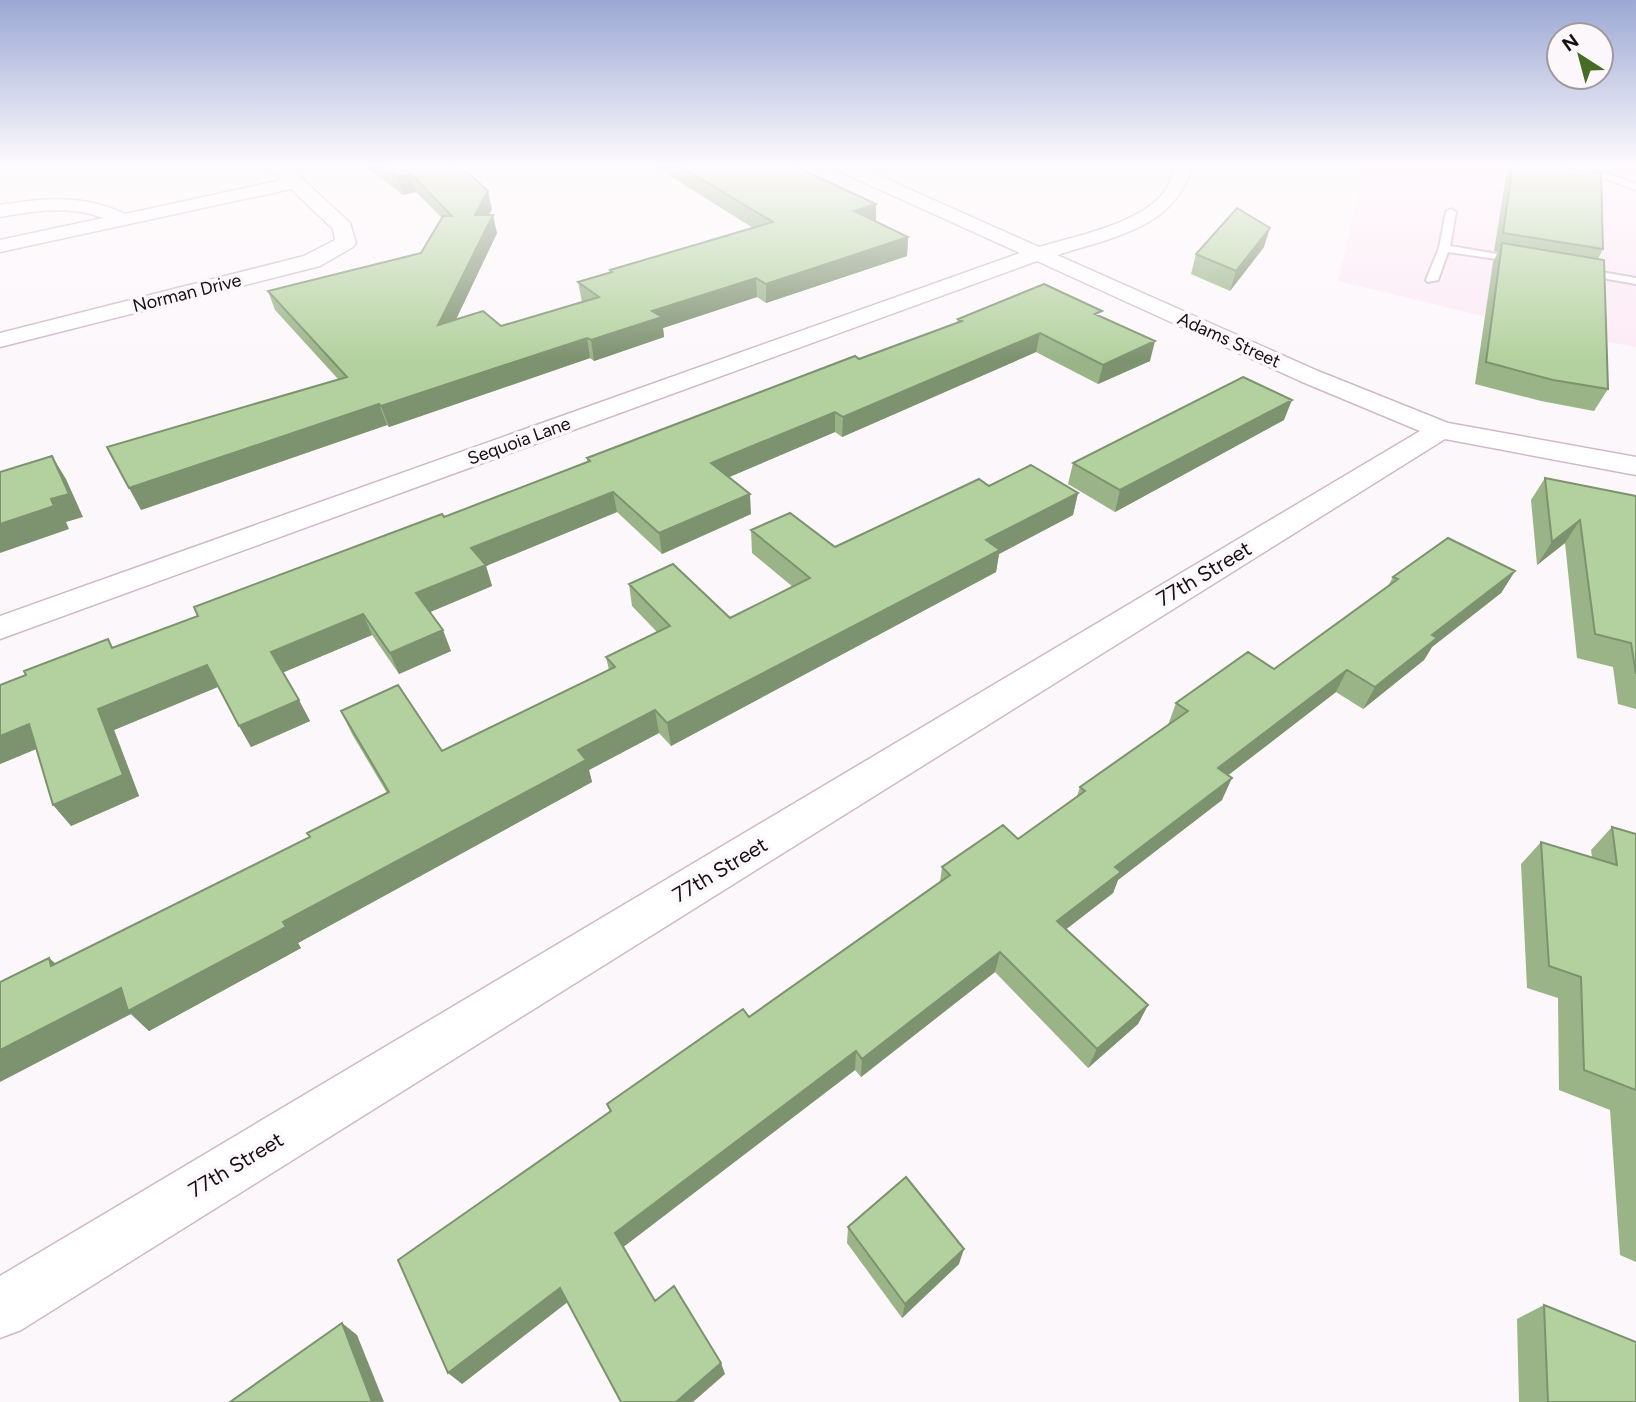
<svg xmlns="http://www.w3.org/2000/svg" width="1636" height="1402" viewBox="0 0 1636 1402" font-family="Figtree,sans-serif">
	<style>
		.built { fill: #fceaf5 }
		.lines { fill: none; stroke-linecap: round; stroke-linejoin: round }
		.lane-casing { stroke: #d0b9c7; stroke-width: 4 }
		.street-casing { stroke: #d0b9c7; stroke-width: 3 }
		.lane { fill: #fff; fill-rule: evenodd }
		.street { fill: #fff; fill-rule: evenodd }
		.wall { fill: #9ab488 }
		.shaded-wall { fill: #7d926f }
		.building { fill: #b3d19e; stroke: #7d926f; stroke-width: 2 }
		.labels { text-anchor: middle; stroke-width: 7; stroke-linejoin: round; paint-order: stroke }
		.far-street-label { font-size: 18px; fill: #150e12; stroke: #fcf7fa }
		.street-label { font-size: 21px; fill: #150e12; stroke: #fcf7fa }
	</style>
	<rect width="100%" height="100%" fill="#fcf7fa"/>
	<path class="built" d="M1366 164H1605L1636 168V347L1532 328 1338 281Z"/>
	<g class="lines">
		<defs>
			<path id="lane" d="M1542 164C1576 164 1605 172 1636 184V190L1596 175Z
				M1451 209 1456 212 1450 246 1521 258 1527 261 1525 263 1448 252 1438 280 1428 282 1426 280 1439 248 1446 212Z
				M1578 268 1636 278V284L1574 273V269Z"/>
			<path id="street" d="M266 164H286L350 223 356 243 353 247 320 266 0 347V333L304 256 335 240 333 229 291 189 0 252V240L103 218C70 205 34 211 0 217V205C42 198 85 194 125 214L282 180Z
				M829 164H853L1039 247C1076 236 1145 223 1167 188 1171 182 1172 174 1174 167L1172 164H1190L1192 167C1175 228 1111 238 1057 255L1318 371 1448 423 1636 457V475L1445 439 21 1330 0 1338V1276L1420 431 1300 381 1037 261 0 639V616L1020 253 832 168Z"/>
		</defs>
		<use href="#lane" class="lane-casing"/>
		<use href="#street" class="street-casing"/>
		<use href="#lane" class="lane"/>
		<use href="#street" class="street"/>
	</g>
	<path class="wall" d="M362 164H449L492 209 489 215 497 233 456 319 501 326 582 302 578 282 610 272V270L753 228 651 164H790L876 222 908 237 907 256 766 303 757 297 663 328 664 337 594 361 590 358 389 427 387 425 141 510 338 379 275 310 268 291 421 253 442 218 416 192 403 195Z
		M1508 164H1566V168L1603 249 1598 259 1608 389 1594 411 1541 401 1475 384 1493 262 1498 252 1494 251Z
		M1264 247 1230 291 1191 274 1196 254Z
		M1101 316 1150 361 1098 384 1036 352 842 437 835 432 729 477 751 514 662 554 617 512 486 566 492 586 430 612 451 651 399 674 372 635 283 672 310 721 251 747 218 687 114 730 139 796 71 826 36 749 0 764V685L114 647 198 616 444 517 587 462V458L859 359 957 323 958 319Z
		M1284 420 1115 512 1068 484 1073 463Z
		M1545 478 1636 496V709L1618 704 1613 667 1577 658 1565 543 1537 565 1531 500Z
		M989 486 1078 493 1073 515 999 554 996 572 671 746 659 733 589 770 592 782 298 943 301 948 149 1031 131 1014 0 982 49 958 56 964 310 837 387 793 352 734 341 711 442 751 609 670 606 657 657 632 632 606 629 584 730 618 793 587 752 553 751 530 835 547Z
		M1515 571 1501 593 1432 647 1424 660 1363 709 1336 692 1228 775 1222 800 1118 880 1113 893 1066 929 1148 1005 1138 1024 1088 1068 995 972 861 1077 855 1070 623 1247 655 1301 725 1374 567 1302 462 1384 610 1112 607 1104 749 1017 940 882 942 867 1018 839 1077 796 1080 787 1168 725 1176 703 1274 669 1388 586 1393 577Z
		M1612 827 1636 834V1262L1620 1255 1610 1110 1559 1090 1558 998 1527 988 1521 864 1541 842 1592 857 1591 850Z
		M848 1227 959 1264 902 1318 847 1243Z
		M1544 1305 1636 1402H1519L1517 1319Z"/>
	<path class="shaded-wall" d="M411 174 416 192 403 195 398 177Z
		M488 191 492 209 479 234 475 215Z
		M876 204V222L854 211Z
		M493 215 497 233 444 345 438 325Z
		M1270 228 1264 247 1230 291 1236 271Z
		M908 237 907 256 766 303V284Z
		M756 278 757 297 663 328 664 337 594 361 591 340 652 311Z
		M1040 333 1036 352 842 437 843 417Z
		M587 338 590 358 389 427 381 406Z
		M1155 341 1150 361 1098 384 1103 365Z
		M1292 400 1284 420 1115 512 1120 490Z
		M379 404 387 425 141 510 129 488Z
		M835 412V432L713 484 711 463Z
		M52 456 66 479 83 517 66 522 69 529 0 553V524L51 499Z
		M613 492 617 512 486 566 492 586 423 615 416 593 471 548Z
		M1078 493 1073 515 999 554 996 572 671 746 667 723 986 540Z
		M750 494 751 514 662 554 659 533Z
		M1580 520 1565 543 1537 565 1552 542Z
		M1515 571 1501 593 1432 647 1424 660 1363 709 1375 687 1432 635Z
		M363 614 372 635 282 673 271 652Z
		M443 630 451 651 399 674 390 653Z
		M207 665 220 686 114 730 139 796 71 826 53 805 98 709Z
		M1347 670 1336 692 1209 790 1218 768Z
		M299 700 310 721 251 747 239 726Z
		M655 710 659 733 589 770 592 782 298 943 301 948 149 1031 131 1014 0 1082V1050L121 988 283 922 578 750Z
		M29 724 46 745 0 764V736Z
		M1232 778 1222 800 1118 880 1113 893 1051 941 1057 921 1115 867Z
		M1000 952 995 972 861 1077 862 1059Z
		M49 958 71 978 51 966Z
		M1148 1005 1138 1024 1088 1068 1097 1049Z
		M856 1051 855 1070 622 1248 615 1233Z
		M964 1249 959 1264 902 1318 905 1304Z
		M560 1288 569 1301 462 1384 448 1373Z
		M342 1323 357 1335 384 1402H372Z
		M721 1363 725 1374 693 1402H676Z"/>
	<path class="building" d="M380 164H449L461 172 466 171 488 191 475 215H493L438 325 483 311 501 326 599 297 578 282 612 272 610 270 773 222 676 164H790L876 204 854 211 908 237 766 284 756 278 652 311 662 317 591 340 587 338 381 406 379 404 129 488 107 447 347 377 268 291 421 253 443 216H452L411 174 398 177Z
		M1513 164H1566V168L1601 173 1603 249 1503 233Z
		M1237 208 1270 228 1236 271 1196 254Z
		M1502 243 1604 260 1608 389 1553 380 1486 362Z
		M1044 284 1102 311 1095 314 1155 341 1103 365 1040 333 843 417 835 412 711 463 750 494 659 533 613 492 471 548 486 565 416 593 443 630 390 653 363 614 271 652 299 700 239 726 207 665 98 709 123 775 53 805 29 724 0 736V685L26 675 24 671 108 639 112 648 198 616 194 607 442 514 444 517 590 461 587 458 855 356 859 359 962 321 958 319Z
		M1243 377 1292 400 1120 490 1073 463Z
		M52 456 69 494 51 499 54 506 0 524V472Z
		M1031 465 1078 493 986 540 1000 550 667 723 655 710 578 750 586 760 283 922 286 927 128 1011 121 988 0 1050V982L49 958 51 966 310 837 307 833 389 792 341 711 398 685 442 751 615 667 606 657 670 626 629 584 673 564 730 618 810 578 751 530 790 513 835 547 979 479 989 486Z
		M1545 478 1636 496V674L1631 643 1595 634 1580 520 1552 542Z
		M1448 538 1515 571 1432 635 1437 638 1375 687 1347 670 1218 768 1232 778 1115 867 1121 872 1057 921 1148 1005 1097 1049 1000 952 862 1059 856 1051 615 1233 655 1301 674 1286 721 1363 676 1402H621L560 1288 448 1373 398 1260 611 1111 607 1104 743 1009 749 1017 950 875 942 867 1003 825 1018 839 1085 791 1080 787 1188 711 1176 703 1248 652 1274 669 1398 579 1393 577Z
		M1612 827 1636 834V1090L1584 1070 1581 977 1549 966 1541 842 1617 865Z
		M906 1177 964 1249 905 1304 848 1227Z
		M1544 1305 1636 1342V1402H1548Z
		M342 1323 372 1402H230Z"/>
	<linearGradient id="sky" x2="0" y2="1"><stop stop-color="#9ca8d4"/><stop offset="0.46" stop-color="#fefbfd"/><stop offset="1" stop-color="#fefbfd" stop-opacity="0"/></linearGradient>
	<rect width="1636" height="360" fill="url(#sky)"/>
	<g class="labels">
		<g class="far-street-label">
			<text transform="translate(187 293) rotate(-14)" y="6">Norman Drive</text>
			<text transform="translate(1229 340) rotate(24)" y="6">Adams Street</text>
			<text transform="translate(519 441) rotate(-20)" y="6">Sequoia Lane</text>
		</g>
		<g class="street-label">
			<text transform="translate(1204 574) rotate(-31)" y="7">77th Street</text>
			<text transform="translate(720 870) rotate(-31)" y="7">77th Street</text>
			<text transform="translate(236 1165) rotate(-31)" y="7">77th Street</text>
		</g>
	</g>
	<g transform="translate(1580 56) rotate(324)"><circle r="33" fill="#fcf7fa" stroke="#a09a9d" stroke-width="2"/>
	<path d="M0-5L12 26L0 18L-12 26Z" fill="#476c26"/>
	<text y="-10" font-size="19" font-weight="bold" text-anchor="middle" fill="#150e12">N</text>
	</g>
</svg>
